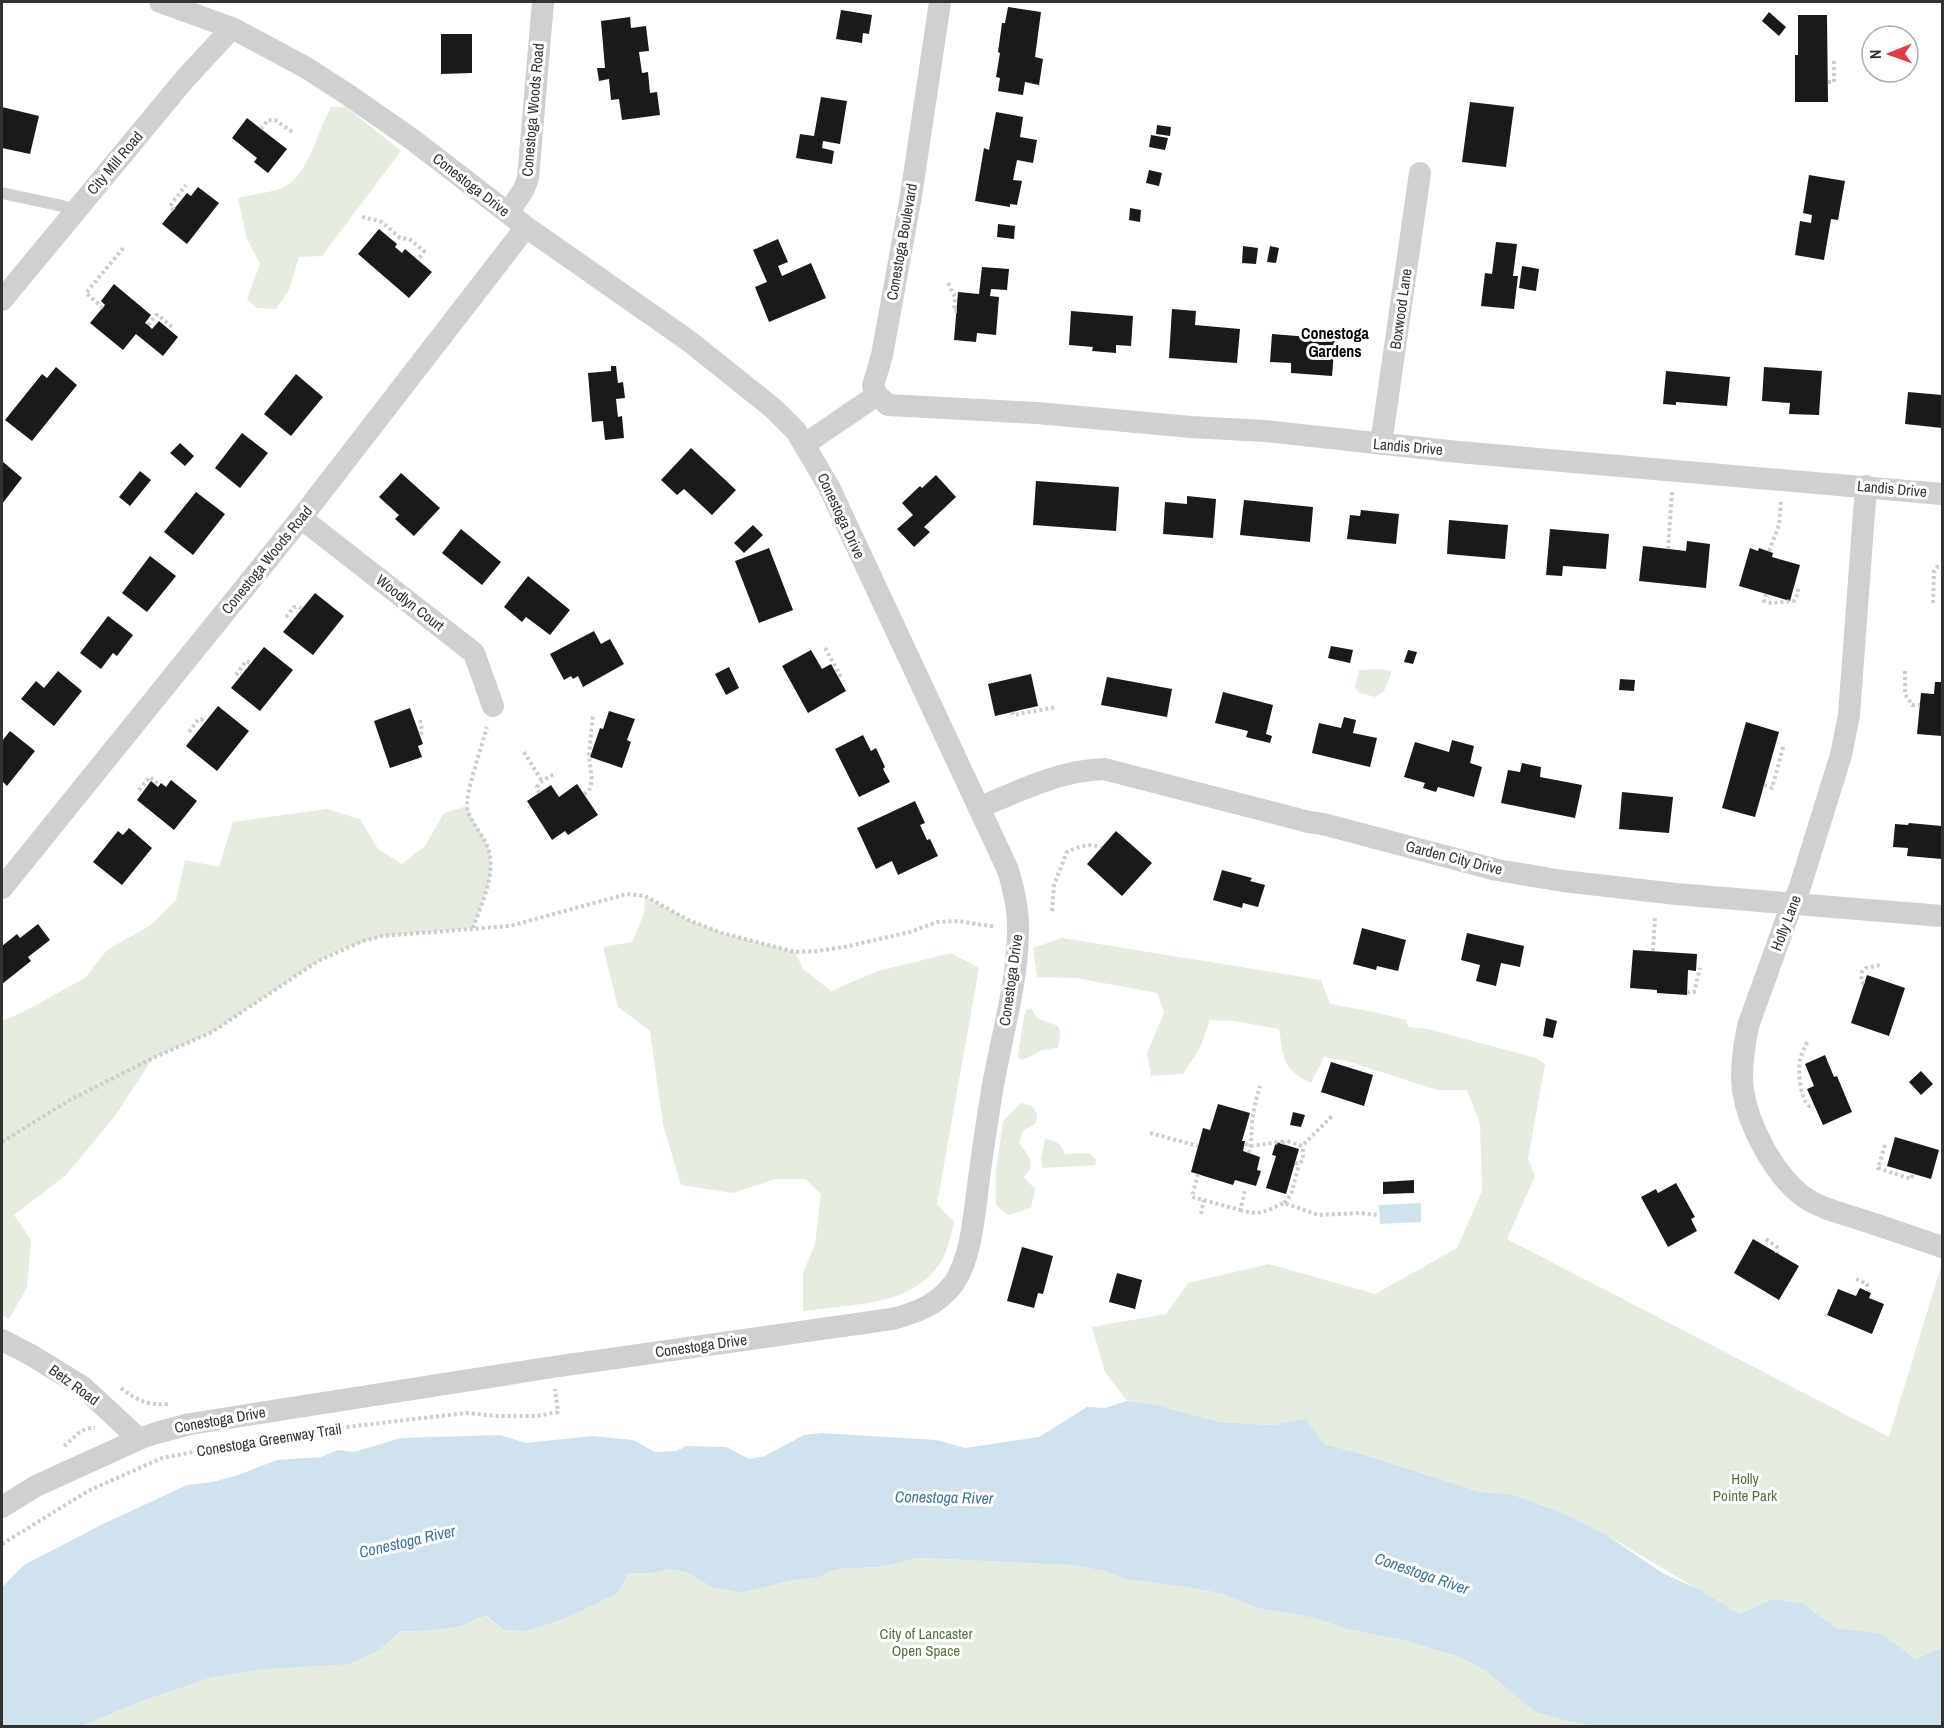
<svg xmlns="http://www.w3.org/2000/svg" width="1944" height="1728" viewBox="0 0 1944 1728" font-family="'Archivo Narrow',sans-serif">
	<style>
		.green { fill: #e6ecdf }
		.water { fill: #cfe2ee }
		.building { fill: #1a1a1a }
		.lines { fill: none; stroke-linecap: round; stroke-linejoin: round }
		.path { stroke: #cdcdcd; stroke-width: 4; stroke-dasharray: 3 3; stroke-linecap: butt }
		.service { stroke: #d0d0d0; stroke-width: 12 }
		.minor { stroke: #d0d0d0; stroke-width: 22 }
		.labels { text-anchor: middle; stroke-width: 6; stroke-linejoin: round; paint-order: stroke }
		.street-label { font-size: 15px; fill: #333; stroke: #fff }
		.park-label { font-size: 15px; fill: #56703f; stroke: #fff }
		.neighbourhood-label { font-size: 16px; font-weight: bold; fill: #000; stroke: #fff }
		.water-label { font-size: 16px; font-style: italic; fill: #3f7597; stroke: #fff }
	</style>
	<rect width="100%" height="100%" fill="#fff"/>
	<path class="green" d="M331 107H346L401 151 322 256 299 257 289 290 276 309 257 308 247 299 260 264 247 239 238 198C248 195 276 192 284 187 311 171 316 133 331 107Z
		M1378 669 1392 671 1384 691 1376 697 1359 693 1355 687 1359 670Z
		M467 806C472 821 482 833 488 847 498 873 481 904 473 928L382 936 339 950 318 961 212 1032 153 1058 115 1116 66 1175 14 1215 31 1240 27 1287 9 1319 2 1315V1021L23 1012 85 978 107 950 151 925 176 900 185 860 219 867 233 822 327 809 360 819 378 849 402 864 425 846 444 813Z
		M645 896 688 920 722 933 795 952 803 969 831 991 878 971 951 953 979 968 937 1204 954 1222C951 1234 949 1247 943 1258 917 1307 852 1304 803 1311V1273L815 1244 821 1194 806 1179H776L733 1193 681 1185 663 1125 650 1031 618 1007 603 947 632 942 644 914Z
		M1062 938 1321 980 1330 1004 1374 1012 1406 1020 1409 1027 1428 1029 1536 1058 1545 1064 1528 1159 1535 1176 1507 1239 1889 1437 1942 1263V1662L1915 1659 1836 1628 1802 1603 1773 1599 1739 1614 1605 1534 1563 1513 1511 1494 1480 1492 1365 1455 1325 1444 1304 1419 1273 1425 1219 1422 1156 1405 1127 1401 1105 1372 1092 1327 1166 1314 1188 1283 1269 1264 1375 1294 1457 1248 1482 1191 1480 1124 1467 1090H1437L1347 1061 1324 1057 1311 1083C1282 1069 1284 1059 1279 1029L1234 1021 1210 1020 1201 1046 1183 1074 1151 1076 1147 1053 1164 1013 1157 993 1076 978 1037 977 1033 948Z
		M1031 1008 1037 1018 1058 1026C1062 1033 1059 1040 1058 1048L1042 1050 1028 1058 1021 1060 1018 1056 1024 1016 1027 1009Z
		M1021 1103 1032 1106 1037 1114 1036 1123 1023 1131 1019 1143C1029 1156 1037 1164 1024 1177L1035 1189 1031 1208 1008 1215 996 1205V1171L1003 1121Z
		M1045 1139C1057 1141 1061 1143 1065 1154L1090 1153 1096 1160 1095 1165 1042 1168 1041 1158Z
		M919 1558 1070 1565 1105 1571 1125 1579 1186 1587 1224 1594 1257 1608 1315 1618 1347 1629 1407 1641 1459 1657 1485 1670 1506 1687 1568 1721 1592 1726H82L142 1701 213 1677 379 1650 401 1631C423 1631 443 1631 464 1625 473 1622 477 1616 486 1616L504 1630 527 1631 564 1619 618 1593 629 1573H653L670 1569 686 1572 712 1587 741 1593 794 1580 819 1577 837 1569 879 1567Z"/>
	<path class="water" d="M1421 1203V1222L1380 1224 1379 1205Z
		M1127 1401 1156 1405 1219 1422 1273 1425 1305 1419 1325 1444 1365 1455 1480 1492 1511 1494 1563 1513 1605 1534 1664 1574 1698 1589 1739 1614 1773 1599 1802 1603 1836 1628 1882 1634 1915 1659 1942 1649V1726H1592L1568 1721 1534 1711 1485 1670 1459 1657 1407 1641 1347 1629 1315 1618 1257 1608 1224 1594 1186 1587 1125 1579 1105 1571 1070 1565 919 1558 879 1567 837 1569 819 1577 794 1580 741 1593 712 1587 686 1572 670 1569 653 1573H629L618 1593 564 1619 527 1631 504 1630 487 1616C477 1616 473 1622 464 1625 443 1631 423 1631 401 1631L379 1650 349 1664 264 1669 213 1677 142 1701 82 1726H2V1587L24 1565 103 1524 187 1485 213 1482 238 1475 277 1460 321 1457 338 1450 354 1452 401 1438 500 1435 526 1443 592 1436 633 1440 655 1452 676 1451 687 1446 726 1447 749 1459 765 1456 804 1435 822 1433 936 1440 965 1448 1039 1437 1087 1407 1105 1408Z"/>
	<path class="building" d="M1008 7 1041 12 1035 57 1043 59 1039 85 1025 82 1023 95 998 91 1000 78 996 77 1000 53 998 52 1002 23H1005Z
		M841 10 872 15 869 34 863 33 862 43 836 39Z
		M1769 12 1786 27 1779 36 1762 21Z
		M1798 15H1827L1828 102H1795V55H1798Z
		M630 17 631 28 646 26 649 51 639 52 642 73 648 72 650 93 657 92 660 115 622 120 619 99 611 100 609 79 599 81 597 68H605L601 21Z
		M441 34H472V73L441 74Z
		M821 97 847 101 840 144 823 141 822 148 834 151 832 164 796 158 800 134 814 136Z
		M1470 102 1514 107 1506 167 1462 162Z
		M2 107 39 116 30 154 2 148Z
		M996 112 1023 117 1020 137 1037 140 1033 163 1017 160 1013 180 1022 181 1017 205 1010 204V207L975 201 984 148 989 150Z
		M247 118 287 149 268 173 254 162 257 158 232 138Z
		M1157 125 1171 127 1170 136 1156 134Z
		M1151 135 1168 138 1165 150 1149 147Z
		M1149 170 1162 173 1159 186 1146 183Z
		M1809 175 1845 181 1838 220 1831 219 1824 260 1795 255 1800 221 1811 223 1812 215 1803 213Z
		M198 187 219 203 187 244 162 224 187 193 191 196Z
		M1130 208 1141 210 1140 222 1129 220Z
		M998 224 1015 226 1014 239 997 237Z
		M379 229 397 244 395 247 402 253 405 249 432 272 409 298 358 254Z
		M778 239 788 262 778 266 782 276 811 263 826 298 769 322 755 287 767 282 753 250Z
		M1496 242 1517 244 1513 276H1518L1514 309 1481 306 1485 273 1492 274Z
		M1243 246 1258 248 1256 264 1242 263Z
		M1270 246 1279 248 1276 263 1267 262Z
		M1522 266 1539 269 1536 291 1519 288Z
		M982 267 1009 269 1007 290 991 289 990 296 999 297 996 335 977 333 976 342 954 340 958 292 979 294Z
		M114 284 151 315 145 323 148 325 152 329 159 321 178 337 163 356 136 334 123 350 90 323 105 305 101 301Z
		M1172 309 1196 311 1195 325 1240 329 1237 363 1169 358Z
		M1071 311 1133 316 1131 346 1116 345V353L1092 351 1093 347 1069 345Z
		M1272 334 1335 339 1332 376 1291 373V363L1270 362Z
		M611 366H616L618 383 623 382 625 398 616 399 618 417 622 416 624 438 605 440 603 421 592 422 588 373 611 371Z
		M56 367 77 385 32 441 5 420 42 374 47 378Z
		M1764 367 1822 371 1819 415 1789 414 1790 403 1762 401Z
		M1666 371 1730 377 1727 406 1676 402V405L1663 404Z
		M296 374 323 397 291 436 264 414Z
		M1908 392 1942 395V428L1905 424Z
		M242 433 268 453 240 488 215 468Z
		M180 443 194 456 185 466 170 453Z
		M691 448 736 490 712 515 684 489 677 495 661 480Z
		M2 461 22 478 2 504Z
		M140 471 151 480 130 506 119 497Z
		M401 473 440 508 414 536 395 519 399 515 379 497Z
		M936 475 956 497 924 527 930 532 914 547 897 529 913 515 902 503 920 486 922 488Z
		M1036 481 1119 487 1116 531 1033 525Z
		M196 492 225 514 193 555 164 532Z
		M1187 496 1216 499 1213 538 1163 534 1165 502 1187 504Z
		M1244 500 1313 507 1310 542 1240 535Z
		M1361 510 1399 514 1396 544 1347 539 1350 515 1360 516Z
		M1449 520 1508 525 1505 559 1447 554Z
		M753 525 763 535 744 553 734 543Z
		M461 529 501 562 482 585 442 553Z
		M1550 529 1609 534 1606 569 1563 566 1562 576 1546 575Z
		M1687 541 1710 544 1706 588 1639 581 1643 546 1686 551Z
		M769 548 793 610 759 623 735 561Z
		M1750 548 1758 551 1759 548 1773 553 1772 557 1800 565 1790 601 1739 586Z
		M150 556 176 576 147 612 122 593Z
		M528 576 570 610 550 635 526 617 522 622 504 607Z
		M315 593 344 616 313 655 283 632Z
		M108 616 133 635 117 656 113 653 101 669 80 653Z
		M594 631 601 644 610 639 624 664 583 687 578 676 573 679 571 676 564 680 550 654Z
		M1331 646 1353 650 1350 663 1328 658Z
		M264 647 293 670 260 711 231 688Z
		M811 650 822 669 831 664 846 691 808 713 782 666Z
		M1408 650 1417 652 1413 664 1404 662Z
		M729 667 739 688 726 695 715 674Z
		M58 671 82 691 54 726 21 699 36 681 44 688Z
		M1031 674 1038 706 995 716 988 684Z
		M1107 677 1172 689 1167 717 1101 705Z
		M1620 679 1635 680 1634 691 1619 690Z
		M1935 682H1942V736L1917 734 1921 693 1934 694Z
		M1223 692 1273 705 1266 734 1272 736 1270 743 1246 737 1248 731 1215 723Z
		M218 706 249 731 217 771 186 746Z
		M410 708 423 744 418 746 422 757 390 768 374 721Z
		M609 711 635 719 627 740 631 742 622 768 590 757 600 728 603 729Z
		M1344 717 1356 720 1353 733 1377 738 1370 767 1312 753 1319 723 1341 728Z
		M1746 722 1779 732 1755 817 1722 808Z
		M10 731 35 751 7 786 2 781V741Z
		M863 735 871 751 876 748 885 767 883 769 890 782 859 797 835 749Z
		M1452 740 1474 746 1470 763 1482 767 1474 797 1438 787 1436 792 1423 788 1425 783 1404 777 1415 742 1449 752Z
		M1522 763 1541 767 1540 777 1582 785 1575 818 1501 803 1508 770 1520 772Z
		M171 780 197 801 174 830 137 800 151 781 158 787 161 783 166 787Z
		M577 784 598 815 568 835 565 831 552 840 527 801 551 785 559 797Z
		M1622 792 1673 797 1669 833 1619 829Z
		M915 801 925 823 920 825 927 840 930 839 938 856 898 875 892 861 876 869 857 828Z
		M1909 823 1942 826V859L1907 856 1908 848 1893 847 1895 824 1908 825Z
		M129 828 152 848 122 885 93 862 118 831 123 835Z
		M1116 831 1152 863 1122 896 1087 864Z
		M1222 870 1252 878 1250 881 1265 885 1258 907 1243 903 1242 908 1213 900Z
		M38 924 50 940 28 957 31 961 2 984V946L17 934 20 938Z
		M1362 928 1406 940 1398 971 1377 966 1376 970 1353 964Z
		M1467 933 1524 946 1520 967 1501 963 1496 986 1476 981 1480 965 1461 960Z
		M1633 950 1697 954 1696 971 1688 970 1687 995 1657 993V990L1630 988Z
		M1867 975 1905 988 1889 1036 1851 1023Z
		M1546 1018 1557 1021 1553 1038 1543 1036Z
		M1825 1055 1834 1077 1837 1076 1852 1112 1823 1125 1807 1089 1814 1086 1805 1064Z
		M1331 1062 1373 1075 1364 1106 1321 1092Z
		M1921 1071 1933 1084 1921 1095 1909 1082Z
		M1218 1104 1250 1113 1242 1141H1245L1243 1151 1260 1157 1257 1170 1261 1171 1256 1186 1235 1180 1233 1185 1191 1172 1203 1128 1210 1130Z
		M1293 1112 1305 1115 1301 1127 1290 1125Z
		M1895 1137 1939 1150 1931 1179 1887 1166Z
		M1276 1142 1299 1149 1286 1194 1266 1188 1276 1156 1272 1155Z
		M1414 1180V1193L1383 1194V1182Z
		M1676 1183 1695 1217 1691 1219 1697 1231 1668 1247 1641 1197 1656 1189 1658 1193Z
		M1753 1239 1799 1266 1779 1300 1734 1273Z
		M1022 1247 1053 1256 1043 1294 1038 1293 1034 1308 1007 1301Z
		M1117 1273 1142 1280 1135 1309 1109 1302Z
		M1860 1288 1871 1293 1869 1298 1884 1304 1872 1334 1827 1315 1838 1289 1856 1296Z"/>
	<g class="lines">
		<path class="path" d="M1828 82H1834V60
			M261 129 268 120H275L294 133
			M174 210 170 206 186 185
			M362 217 382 222 400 238 409 239 424 251 418 260
			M948 283 955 297 954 311H957
			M103 308 86 293 124 247
			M148 325 156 315H158L172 327
			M1668 549 1672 492
			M1769 551 1779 525 1781 500
			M1766 594 1764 601 1771 603 1794 601 1798 594V586
			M1933 603 1934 571 1937 567H1942
			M286 617 294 607H299L302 609
			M825 648 840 675 838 677
			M1905 671V694L1912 705H1920
			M236 675 246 661 251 663
			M1012 712 1013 715 1057 707
			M420 720 422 729 420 737
			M189 732 198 720 201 719 205 722
			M524 752 542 781
			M1764 785 1772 788 1784 744
			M139 790 150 777 160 785
			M539 793 537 787 542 781 556 773
			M584 794 589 791 592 781 589 755 593 715
			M1052 911 1054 885 1067 852C1078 847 1090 842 1101 848
			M473 928C481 904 497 874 488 848 483 834 470 823 467 807 465 795 483 742 487 727
			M1653 951 1655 916
			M1864 984 1861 981 1862 972 1866 968 1880 965
			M1687 992H1694L1700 968
			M1807 1042C1805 1048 1801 1054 1800 1060 1798 1073 1800 1098 1809 1106H1814
			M1150 1133 1198 1146
			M2 1142 68 1101 153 1058 212 1032 318 961 363 941 382 936 510 926 627 894 645 896 688 920 722 933 795 952 817 951 844 947 910 932 937 922 958 921 996 927
			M1282 1143 1287 1141 1302 1146 1332 1116
			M1245 1144 1251 1146 1287 1141
			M1885 1145 1878 1168 1911 1179 1913 1174
			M1249 1153C1252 1143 1251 1134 1252 1124 1253 1111 1256 1099 1260 1086
			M1295 1163 1299 1164 1303 1160V1146
			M1198 1174 1192 1197 1240 1210 1245 1191
			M1284 1203 1291 1195 1299 1164
			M1240 1210C1260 1216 1266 1211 1284 1203L1318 1215 1359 1213 1379 1215
			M1201 1214 1204 1200
			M1766 1239 1777 1247V1253
			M1856 1279 1867 1284V1291
			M121 1388C136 1400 149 1406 169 1404
			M287 1434 466 1413 498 1416H537L558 1412 555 1389
			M64 1446C75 1438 80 1427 95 1428
			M2 1544 88 1491 162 1458 271 1437"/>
		<path class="service" d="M2 193 76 209"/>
		<path class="minor" d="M940 2 911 196 882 355 873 386 877 395 888 405 1037 413 1191 427 1265 431 1458 452 1942 494
			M508 213 524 189 528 178 543 2
			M2 300 184 80 232 28
			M805 444 877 395
			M1381 444 1420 173
			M1866 486 1849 715 1841 755 1799 890 1792 904 1748 1026C1744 1046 1740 1070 1743 1090 1748 1125 1773 1172 1800 1194 1816 1207 1840 1213 1859 1219 1887 1228 1915 1238 1942 1247
			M301 518 474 653 493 706
			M980 807C1022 790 1057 771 1104 769L1309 822 1323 824 1497 870 1563 881 1676 894 1942 916
			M2 888 301 518 526 227
			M2 1340 31 1355 83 1387 139 1439
			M2 1507 36 1486 139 1439 156 1433 190 1424 553 1367 892 1319C916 1313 939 1304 954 1283 971 1258 974 1216 978 1186 982 1154 987 1122 992 1091 1001 1038 1017 986 1018 933 1019 911 1014 891 1008 870L829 487 796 431 774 409 689 341 526 227 413 140 347 94 305 67 232 28 160 2"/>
	</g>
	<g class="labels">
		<g class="street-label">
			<text transform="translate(533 110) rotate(-85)" y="5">Conestoga Woods Road</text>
			<text transform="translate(115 163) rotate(-50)" y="5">City Mill Road</text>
			<text transform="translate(471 185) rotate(38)" y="5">Conestoga Drive</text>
			<text transform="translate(902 242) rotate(-80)" y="5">Conestoga Boulevard</text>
			<text transform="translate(1401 309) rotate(-82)" y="5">Boxwood Lane</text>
			<text transform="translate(1408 447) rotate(5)" y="5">Landis Drive</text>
			<text transform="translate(1892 489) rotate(5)" y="5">Landis Drive</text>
			<text transform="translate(841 516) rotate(65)" y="5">Conestoga Drive</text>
			<text transform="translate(267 560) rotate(-51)" y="5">Conestoga Woods Road</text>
			<text transform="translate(410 603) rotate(38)" y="5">Woodlyn Court</text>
			<text transform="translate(1454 858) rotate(14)" y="5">Garden City Drive</text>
			<text transform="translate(1786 923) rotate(-69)" y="5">Holly Lane</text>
			<text transform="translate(1011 980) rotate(-82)" y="5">Conestoga Drive</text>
			<text transform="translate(701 1346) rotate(-8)" y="5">Conestoga Drive</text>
			<text transform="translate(74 1385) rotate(36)" y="5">Betz Road</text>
			<text transform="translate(220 1420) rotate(-10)" y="5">Conestoga Drive</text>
			<text transform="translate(269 1440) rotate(-9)" y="5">Conestoga Greenway Trail</text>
		</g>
		<g class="park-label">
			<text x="1745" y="1484">Holly<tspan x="1745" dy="17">Pointe Park</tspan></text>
			<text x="926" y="1639">City of Lancaster<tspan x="926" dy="17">Open Space</tspan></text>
		</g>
		<g class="neighbourhood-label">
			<text x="1335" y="339">Conestoga<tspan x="1335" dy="18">Gardens</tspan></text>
		</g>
		<g class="water-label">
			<text transform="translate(944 1497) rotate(1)" y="6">Conestoga River</text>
			<text transform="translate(407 1541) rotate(-13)" y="6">Conestoga River</text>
			<text transform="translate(1422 1573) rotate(19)" y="6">Conestoga River</text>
		</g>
	</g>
	<rect width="1944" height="1728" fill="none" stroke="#333333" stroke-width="6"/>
	<g transform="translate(1890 54) rotate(269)"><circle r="28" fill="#ffffff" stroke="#adadad" stroke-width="1.5"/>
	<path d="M0-4.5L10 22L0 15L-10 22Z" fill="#e63946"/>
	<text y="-9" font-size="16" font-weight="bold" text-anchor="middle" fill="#333333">N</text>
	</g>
</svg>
